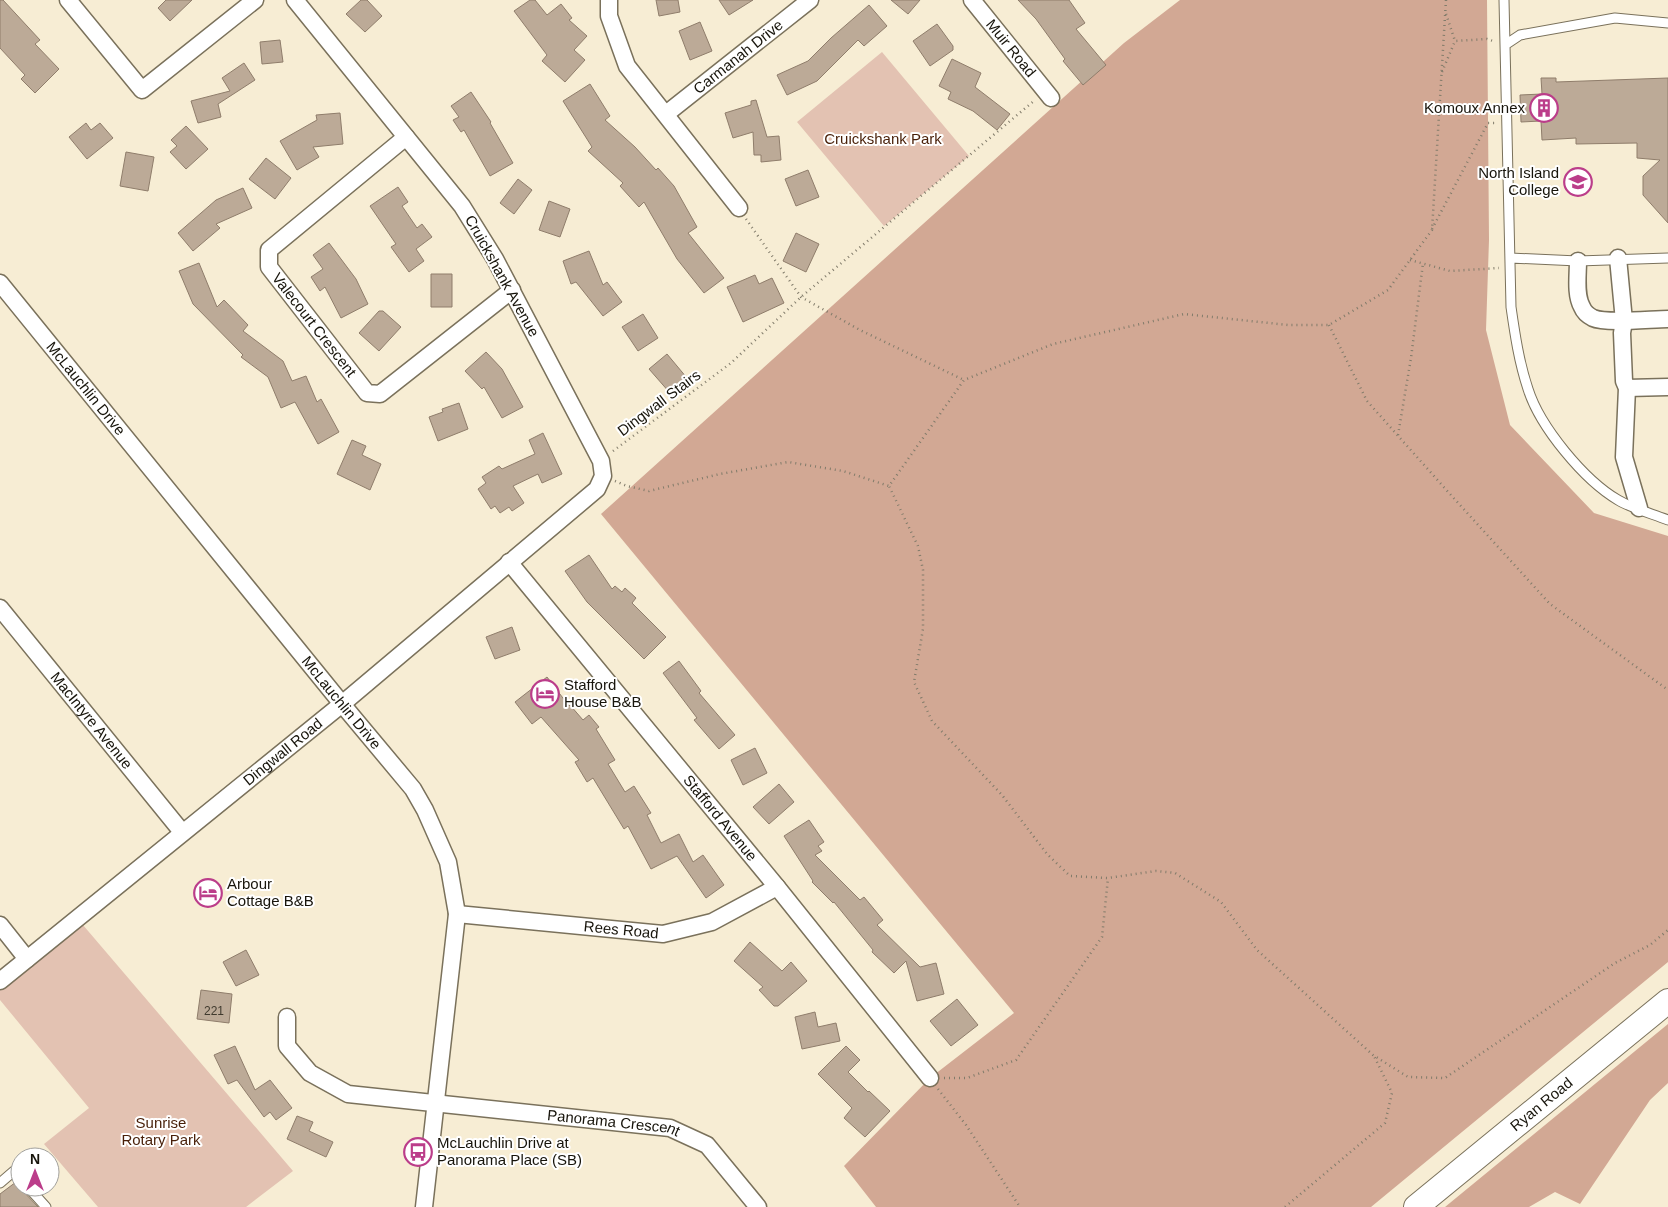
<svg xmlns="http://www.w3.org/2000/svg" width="1668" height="1207" viewBox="0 0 1668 1207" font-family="Helvetica,sans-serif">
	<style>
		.green { fill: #e3c2b2 }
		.forest { fill: #d2a894 }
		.building { fill: #bcaa97; stroke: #8f7d6b }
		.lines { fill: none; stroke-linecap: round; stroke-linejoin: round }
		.service-casing { stroke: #7a715b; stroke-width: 11 }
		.minor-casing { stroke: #7a715b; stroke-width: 19 }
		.secondary-casing { stroke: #7a715b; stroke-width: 26 }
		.path { stroke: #817b6a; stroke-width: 2.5; stroke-dasharray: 1 4; stroke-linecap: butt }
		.service { stroke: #fff; stroke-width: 9 }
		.minor { stroke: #fff; stroke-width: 16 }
		.secondary { stroke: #fff; stroke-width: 24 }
		.labels { text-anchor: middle; stroke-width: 4; stroke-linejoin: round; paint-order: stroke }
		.number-label { font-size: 12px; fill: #403a2e }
		.street-label { font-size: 15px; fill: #17140b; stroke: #fff }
		.poi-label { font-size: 15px; fill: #17140b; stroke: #fff; text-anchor: start }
		.park-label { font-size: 15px; fill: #481f08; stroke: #fff }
	</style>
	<rect width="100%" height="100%" fill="#f7edd4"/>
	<path class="green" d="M882 52 969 156 884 226 797 122Z
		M77 918 293 1171 246 1207H98L44 1144 89 1108 0 1000V981Z"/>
	<path class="forest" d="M1180 0H1487L1489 240 1486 330 1510 425 1594 513 1668 536V962L1371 1207H876L844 1166 930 1078 1014 1013 601 514 1124 43Z
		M1668 1024V1083L1650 1100 1580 1204 1555 1192 1529 1207H1445Z"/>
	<path class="building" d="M0 0H3L40 40 35 44 59 69 35 93 21 79 25 75 0 48Z
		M166 0H192L170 21 158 8Z
		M361 0H367L382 16 365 32 346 14Z
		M530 0H535L547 15 561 4 572 18 569 20 587 36 574 50 585 60 565 82 542 61 547 55 514 11Z
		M656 0H678L680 12 659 16Z
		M719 0H753L729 15Z
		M891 0H920L908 14Z
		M1018 0H1069L1085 23 1076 29 1106 65 1083 85 1063 61 1065 59 1036 19Z
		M869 5 887 26 864 46 858 40 817 81 787 95 777 75 808 61 831 38Z
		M700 22 712 51 690 60 679 31Z
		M937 24 953 46V50L930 66 913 41Z
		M280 40 283 62 262 64 260 42Z
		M952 59 981 73 975 87 1010 114 997 130 973 111 948 99 951 92 939 86Z
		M244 63 255 80 218 104 221 117 198 123 191 101 230 91 222 78Z
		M1541 78H1556V82L1668 78V223L1643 195V176L1660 160 1637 158V143L1576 144V138L1542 140 1541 121 1521 122 1520 95 1542 94Z
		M590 84 610 116 605 120 635 147 656 170 658 168 674 186 697 227 688 233 724 278 704 293 677 259 644 202 639 207 620 186 623 183 588 151 592 147 563 101Z
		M471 92 491 122 490 123 513 163 490 176 464 130 461 132 453 120 459 117 451 106Z
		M756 100 767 137 779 136 781 160 761 162V155H754L753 132 733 138 725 113 751 105V101Z
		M340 113 343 144 313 147 319 157 297 170 280 141 317 120 316 115Z
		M86 123 91 130 100 123 113 138 87 159 69 137Z
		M186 126 208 149 186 169 170 152 177 146 171 140Z
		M126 152 154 157 148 191 120 186Z
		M266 158 291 178 275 199 249 179Z
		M808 170 819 197 796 206 785 179Z
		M518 179 532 190 514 214 500 203Z
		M398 187 408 202 402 206 417 228 422 224 432 237 416 249 424 261 409 272 391 247 396 244 370 206Z
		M243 188 252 208 216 224 220 228 193 251 178 233 216 200Z
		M549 201 570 209 560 237 539 230Z
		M796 233 819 244 806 272 783 261Z
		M329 243 356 279 368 304 341 318 325 287 320 291 311 277 323 269 313 255Z
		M589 251 603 285 607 282 622 302 603 316 576 282 571 284 563 261Z
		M199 263 217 307 224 300 248 325 243 331 283 361 292 381 306 376 317 402 321 399 339 432 318 444 295 402 281 408 268 377 241 357 243 355 193 304 179 271Z
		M431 274H452V307H431Z
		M755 275 759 284 772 278 784 303 743 322 727 287Z
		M379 311H383L401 327 379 351 359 333Z
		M643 314 658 338 638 351 622 327Z
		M486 352 502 369 523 407 502 418 484 387 482 389 465 371Z
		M667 354 687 378 670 393 649 369Z
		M459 403 468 429 438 441 429 417 443 412 442 409Z
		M543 433 562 474 542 483 538 474 513 486 524 503 512 511 509 507 500 513 495 506 491 509 478 489 486 483 482 477 499 466 502 469 535 454 529 440Z
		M352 440 366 446 362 455 381 464 370 490 337 474Z
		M589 555 612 589 615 586 622 592 625 588 636 598 632 603 666 637 644 659 587 602 565 571Z
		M512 627 520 650 495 659 486 637Z
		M679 661 701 691 699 693 735 735 719 749 694 720 697 718 663 673Z
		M547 677 569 706 570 705 583 720 589 715 599 727 596 729 615 760 608 764 625 792 634 786 651 813 647 815 661 843 679 834 693 862 703 855 724 885 706 898 677 856 651 869 628 826 624 829 593 778 587 782 575 762 579 760 541 717 532 724 515 702Z
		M755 748 767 773 743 785 731 760Z
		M779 784 794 802 769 824 753 807Z
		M809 820 824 842 818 846 822 851 815 855 860 900 864 897 883 920 877 925 920 967 936 963 944 994 917 1001 906 961 894 973 872 952 873 950 834 902 833 903 812 882 813 881 784 836Z
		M750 942 782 971 791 962 807 981 778 1006H774L759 990 763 987 734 961Z
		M246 950 259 975 236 986 223 962Z
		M201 990 232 994 229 1023 197 1019Z
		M957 999 978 1025 951 1046 930 1021Z
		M815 1012 818 1027 836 1023 840 1041 802 1049 795 1017Z
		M235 1046 255 1090 270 1080 292 1108 276 1120 270 1112 264 1117 237 1080 228 1084 214 1055Z
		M846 1046 860 1060 848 1072 868 1092 869 1091 890 1111 865 1137 844 1118 852 1108 818 1074Z
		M297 1116 313 1122 309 1131 333 1142 326 1157 287 1139Z
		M16 1182 19 1183 20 1187H22L23 1191 38 1207H0V1194Z"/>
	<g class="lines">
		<defs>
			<path id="service" d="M1504 0 1505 45
				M1668 23 1615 18 1520 35 1505 45 1511 307C1515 335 1519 362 1528 389 1540 427 1584 480 1618 500 1631 508 1653 514 1668 520
				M1510 258 1578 261 1668 258
				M0 1183 14 1171 20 1177
				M28 1187 46 1207"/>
			<g id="minor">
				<path d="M68 0 142 90 255 0"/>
				<path d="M609 0V16L627 66 739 208"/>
				<path id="s1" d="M972 0 1051 98"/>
				<path id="s2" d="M666 114 810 0"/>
				<path id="s3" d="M406 137 269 250V267L367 393 380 394 512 290"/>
				<path d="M1618 258 1624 321 1622 333 1624 381 1627 388 1624 457 1639 508"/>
				<path d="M1578 261C1578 275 1575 295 1582 307 1584 312 1589 316 1593 318 1606 324 1652 319 1668 319"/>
				<path id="s4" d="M0 283 342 704 413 789 425 810 448 862 457 914 424 1207"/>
				<path d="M1627 388 1668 387"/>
				<path id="s5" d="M509 562 777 887 930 1078"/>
				<path id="s6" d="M0 608 182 832"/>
				<path id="s7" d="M457 914 663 934 712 922 777 887"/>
				<path d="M0 925 27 959"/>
				<path id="s8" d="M0 981 342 704 597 489 603 476 601 461 495 259 462 206 295 0"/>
				<path id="s9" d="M287 1017V1046L310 1073 348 1094 670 1128 707 1145 758 1207"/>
			</g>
			<g id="secondary">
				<path id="s10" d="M1416 1207 1668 1001"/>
			</g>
		</defs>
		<use href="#service" class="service-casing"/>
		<use href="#minor" class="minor-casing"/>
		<use href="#secondary" class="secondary-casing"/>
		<path class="path" d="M1446 0 1432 230 1388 290 1329 325H1288L1184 314 1053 344 964 380 889 486 918 546 923 570V629L914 682 932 721 1002 795 1047 854 1070 876 1108 878 1156 871 1175 873 1221 902 1257 950 1373 1055 1408 1077 1445 1078 1615 963 1650 945 1668 930
			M1446 14 1455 41
			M1442 72 1455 41 1487 39 1493 41
			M746 219 801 297 860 330 964 380
			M1432 229 1488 123H1496
			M1410 260 1450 271 1499 268
			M1329 325 1367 401 1450 494 1550 604 1668 690
			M1398 435 1411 358 1423 263
			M613 451 731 363 801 297 1035 100
			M615 481 627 486 649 491 720 474 788 462 843 471 889 486
			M944 1078H967L1016 1060 1102 937 1108 878
			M938 1089 966 1125 1020 1207
			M1285 1207 1385 1123 1392 1093 1374 1056"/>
		<use href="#service" class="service"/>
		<use href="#minor" class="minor"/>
		<use href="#secondary" class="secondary"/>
	</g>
	<defs>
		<symbol id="building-ring" viewBox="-11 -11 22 22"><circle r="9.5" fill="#fff" stroke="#bb3d8a" stroke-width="1.5"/><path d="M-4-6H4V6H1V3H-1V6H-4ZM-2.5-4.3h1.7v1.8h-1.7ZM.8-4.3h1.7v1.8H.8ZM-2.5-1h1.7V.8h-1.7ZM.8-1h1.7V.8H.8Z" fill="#bb3d8a"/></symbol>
		<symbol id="university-ring" viewBox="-11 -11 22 22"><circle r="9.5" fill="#fff" stroke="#bb3d8a" stroke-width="1.5"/><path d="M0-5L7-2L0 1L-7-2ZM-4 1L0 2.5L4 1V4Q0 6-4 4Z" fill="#bb3d8a"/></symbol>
		<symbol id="hotel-ring" viewBox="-11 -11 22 22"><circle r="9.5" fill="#fff" stroke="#bb3d8a" stroke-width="1.5"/><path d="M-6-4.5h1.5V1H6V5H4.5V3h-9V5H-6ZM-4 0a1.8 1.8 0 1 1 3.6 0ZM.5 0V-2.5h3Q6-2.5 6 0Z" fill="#bb3d8a"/></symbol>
		<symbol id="bus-ring" viewBox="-11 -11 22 22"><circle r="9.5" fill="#fff" stroke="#bb3d8a" stroke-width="1.5"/><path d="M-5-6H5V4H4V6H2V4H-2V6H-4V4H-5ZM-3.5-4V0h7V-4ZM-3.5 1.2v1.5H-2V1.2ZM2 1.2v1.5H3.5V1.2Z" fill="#bb3d8a"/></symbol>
	</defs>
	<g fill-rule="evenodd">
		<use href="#building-ring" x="1528" y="92" width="32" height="32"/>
		<use href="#university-ring" x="1562" y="166" width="32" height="32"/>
		<use href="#hotel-ring" x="529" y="678" width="32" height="32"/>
		<use href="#hotel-ring" x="192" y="877" width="32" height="32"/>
		<use href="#bus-ring" x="402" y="1136" width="32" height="32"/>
	</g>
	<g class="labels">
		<g class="number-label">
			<text x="214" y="1015">221</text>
		</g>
		<g class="street-label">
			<text dy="5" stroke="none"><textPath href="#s1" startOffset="62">Muir Road</textPath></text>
			<text dy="5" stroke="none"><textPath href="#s2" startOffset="92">Carmanah Drive</textPath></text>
			<text transform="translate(502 276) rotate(61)" y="5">Cruickshank Avenue</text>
			<text dy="5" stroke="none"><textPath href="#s3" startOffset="268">Valecourt Crescent</textPath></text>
			<text dy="5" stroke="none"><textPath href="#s4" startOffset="136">McLauchlin Drive</textPath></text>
			<text transform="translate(659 403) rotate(-37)" y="5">Dingwall Stairs</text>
			<text dy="5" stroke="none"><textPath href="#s4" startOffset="541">McLauchlin Drive</textPath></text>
			<text dy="5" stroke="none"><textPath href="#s6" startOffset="145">MacIntyre Avenue</textPath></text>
			<text dy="5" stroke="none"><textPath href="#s8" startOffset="364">Dingwall Road</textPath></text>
			<text dy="5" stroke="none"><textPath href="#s5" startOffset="332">Stafford Avenue</textPath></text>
			<text dy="5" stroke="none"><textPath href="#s7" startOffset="165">Rees Road</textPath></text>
			<text dy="5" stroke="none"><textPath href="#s10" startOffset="162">Ryan Road</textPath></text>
			<text dy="5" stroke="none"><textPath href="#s9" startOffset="375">Panorama Crescent</textPath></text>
		</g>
		<g class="poi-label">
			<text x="1525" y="113" text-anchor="end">Komoux Annex</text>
			<text x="1559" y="178" text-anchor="end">North Island<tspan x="1559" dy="17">College</tspan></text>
			<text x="564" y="690">Stafford<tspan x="564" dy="17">House B&amp;B</tspan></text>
			<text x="227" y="889">Arbour<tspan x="227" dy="17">Cottage B&amp;B</tspan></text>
			<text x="437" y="1148">McLauchlin Drive at<tspan x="437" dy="17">Panorama Place (SB)</tspan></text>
		</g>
		<g class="park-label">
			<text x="883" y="144">Cruickshank Park</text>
			<text x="161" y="1128">Sunrise<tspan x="161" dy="17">Rotary Park</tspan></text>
		</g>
	</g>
	<g transform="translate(35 1172)"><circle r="24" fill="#ffffff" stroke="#a2a19d"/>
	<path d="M0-4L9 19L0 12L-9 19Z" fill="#bb3d8a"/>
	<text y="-8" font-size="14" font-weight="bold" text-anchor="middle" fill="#17140b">N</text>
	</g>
</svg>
